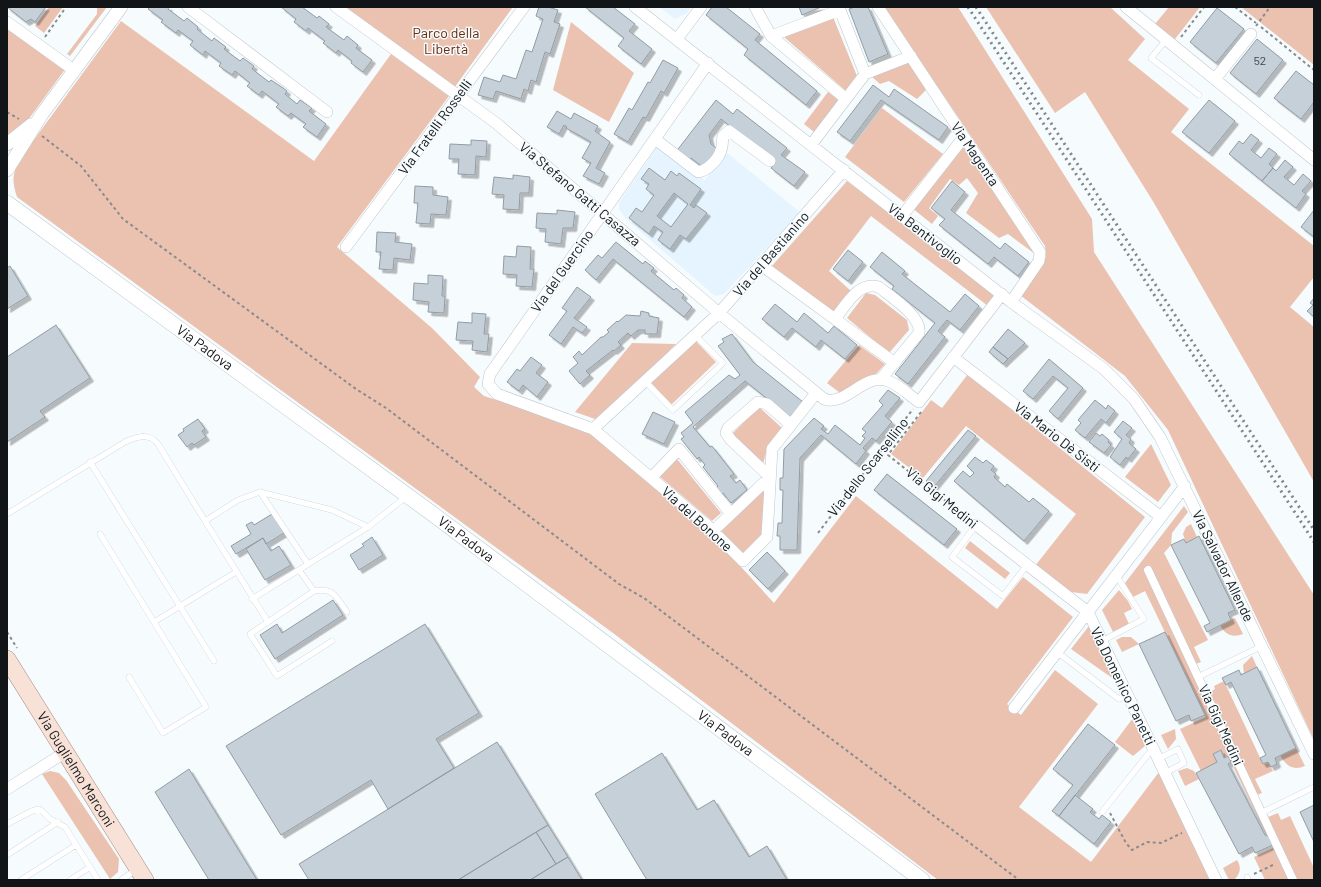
<svg xmlns="http://www.w3.org/2000/svg" width="1321" height="887" viewBox="0 0 1321 887" font-family="Barlow,sans-serif">
	<style>
		.built { fill: #e5f4fe }
		.green { fill: #ebc2b0 }
		.building { fill: #c6d0d8; stroke: #929ca4; fill-rule: evenodd; filter: url(#shadow) }
		.lines { fill: none; stroke-linecap: round; stroke-linejoin: round }
		.service-casing { stroke: #bdc8cf; stroke-width: 6 }
		.pedestrian-casing { stroke: #bdc8cf; stroke-width: 9 }
		.minor-casing { stroke: #bdc8cf; stroke-width: 12 }
		.tertiary-casing { stroke: #bdc8cf; stroke-width: 14 }
		.secondary-casing { stroke: #bdc8cf; stroke-width: 16 }
		.primary-casing { stroke: #a58d83; stroke-width: 18 }
		.path { stroke: #888c8f; stroke-width: 2; stroke-dasharray: 3 3; stroke-linecap: butt }
		.service { stroke: #fff; stroke-width: 5.5 }
		.pedestrian { stroke: #fff; stroke-width: 8 }
		.minor { stroke: #fff; stroke-width: 11 }
		.tertiary { stroke: #fff; stroke-width: 13 }
		.secondary { stroke: #fff; stroke-width: 15 }
		.primary { stroke: #f8e1d7; stroke-width: 17 }
		.rail { stroke: #818688; stroke-width: 3; stroke-dasharray: 2 4; stroke-linecap: butt }
		.labels { text-anchor: middle; stroke-width: 3; stroke-linejoin: round; paint-order: stroke }
		.number-label { font-size: 12px; fill: #3e4447 }
		.park-label { font-size: 14px; fill: #692a08; stroke: #f6fbfe }
		.street-label { font-size: 14px; fill: #111517; stroke: #f6fbfe }
	</style>
	<defs>
		<filter id="shadow"><feDropShadow dx="3.5" dy="3.5" stdDeviation="0" flood-color="#0004"/></filter>
	</defs>
	<rect width="100%" height="100%" fill="#f6fbfe"/>
	<path class="built" d="M659 7H691L687 13 675 19Z
		M657 147 705 180 726 152 800 212 724 294 715 296 626 219 619 209V203L622 198Z"/>
	<path class="green" d="M49 7H63L44 33 35 26Z
		M97 7H107L70 56 67 54 97 14Z
		M343 7H513L454 88Z
		M884 7H958L1092 219 1094 252 1314 595V740L1168 430 1125 376 1020 295 1046 257 1045 246Z
		M986 7H1110L1145 39 1128 60 1189 109 1171 132 1314 246V277L1290 307 1314 327V482L1154 203 1085 92 1055 113Z
		M1169 7H1200L1175 39 1155 24Z
		M1241 7H1314V65Z
		M833 17 857 76 846 91 784 37Z
		M121 21 314 161 391 54 449 96 337 247 432 328 480 377 474 387 484 396 591 430 710 533 774 603 856 496 997 609 1023 577 1073 617 1007 704 1021 715 1055 670 1098 704 1019 807 1091 862 1159 772 1211 880H938L613 633 17 197C10 176 14 170 25 152Z
		M571 22 634 73 609 122 553 90Z
		M7 25 66 68 28 120 7 139Z
		M909 60 926 90 917 99 889 81 880 84 870 75Z
		M828 92 839 100 814 132 804 124Z
		M882 108 943 154 904 202 845 157Z
		M964 144 1035 254 1008 234 999 238 966 213 978 193 967 178 959 185 950 179 929 208 938 216 932 224 912 208Z
		M847 181 996 295 988 306 871 216 829 271 851 291 834 314 771 267Z
		M866 293 875 295 907 320 909 330 889 353 847 318Z
		M696 341 716 362 671 405 651 383Z
		M632 343 676 344 598 420 575 412Z
		M859 345 885 364 876 374 840 393 827 383Z
		M968 374 1145 517 1087 594 1071 592 1035 566 1076 514 966 426 923 478 891 454 931 400 942 408Z
		M759 407 782 428 768 446 763 464 732 434Z
		M1151 444 1171 485 1158 502 1125 477Z
		M677 459 721 513 712 521 659 476Z
		M766 488 761 535 742 555 718 532Z
		M1184 506 1188 512 1172 533 1171 545 1164 553 1208 640 1194 647 1201 662 1193 665 1209 700 1213 698 1210 692 1215 689 1214 686 1224 681 1263 764 1268 762 1273 771 1255 779 1262 793 1254 796 1268 817 1278 813 1281 820 1290 816 1314 868V880H1265L1254 857 1275 847 1269 835 1266 834 1228 756 1224 758 1220 750 1214 754 1217 762 1201 771 1180 729 1206 717 1145 591 1133 597 1125 583Z
		M1191 524 1197 537 1186 543 1183 534 1186 527Z
		M970 541 1010 573 1005 579 965 548Z
		M1119 590 1128 601 1132 609 1124 613 1129 624 1113 632 1102 610Z
		M1235 618 1243 634C1233 638 1225 635 1220 625Z
		M1089 626 1115 680 1071 649Z
		M1122 637H1131L1139 644 1122 652 1116 640Z
		M1252 656 1257 667 1244 674 1243 665Z
		M1133 718 1145 746 1133 756 1115 742Z
		M1175 729 1176 739 1168 749 1161 735Z
		M1296 748 1305 766C1293 771 1286 766 1280 755Z
		M1187 768 1194 771 1199 779 1185 786 1178 771Z
		M50 771 59 773 66 780 119 859 118 872 110 879 42 774Z
		M1237 860C1242 868 1240 874 1234 880H1229L1223 868Z"/>
	<path class="building" d="M7 7H46L35 22 31 19 26 22Z
		M150 7H169L168 9 184 21 187 18 198 27 197 29 212 41 214 38 226 47 224 49 240 61 243 58 254 66 252 69 269 82 271 80 283 88 287 91 285 94 297 104 300 100 312 108 309 111 326 124 317 137 303 127 306 124 291 113 288 116 276 107 279 104 262 91 259 95 247 86 250 83 235 71 232 75 219 66 221 63 205 51 203 55 190 45 193 41 178 30 176 33 161 22 163 20 148 9Z
		M281 7H302L317 18 319 16 329 24 326 27 344 40 347 36 358 45 356 48 372 60 363 72 351 63 352 61 338 50 336 53 323 43 325 41 308 28 306 31 294 22 296 19Z
		M539 7H548L558 10 554 22 560 24 550 54 545 52 536 82 531 80 528 91 524 89 521 99 496 91 493 99 478 95 484 77 500 82 503 75 516 79 526 50 532 52 543 19 536 16Z
		M585 7H613L635 24 629 31 652 49 641 64 618 46 624 38Z
		M712 7H726L760 34 755 40 817 91 806 105 744 55 748 49 706 15Z
		M799 7H821L802 15Z
		M855 7H868L888 54 869 62 849 9Z
		M1217 8 1244 29 1216 63 1190 42Z
		M1257 39 1283 60 1256 94 1230 73Z
		M663 60 678 68 664 93 661 91 646 118 643 117 628 142 614 134 629 108 632 110 648 82 650 83Z
		M1296 71 1314 85V102L1301 119 1274 98Z
		M873 85 889 97 894 89 948 127 939 140 881 100 850 141 837 132Z
		M716 100 733 114 737 109 787 148 781 155 805 172 794 186 771 168 776 162 721 119 709 135 711 144 719 150 704 168 691 158 688 163 675 153Z
		M1209 100 1235 121 1209 153 1182 132Z
		M557 111 571 119 574 113 598 126 595 131 610 142 596 168 605 173 599 184 583 176 591 163 582 158 591 142 566 128 567 127 564 125 559 134 547 127Z
		M1251 134 1259 140 1251 150 1261 158 1269 148 1277 154 1269 164 1273 168 1262 181 1229 154 1239 141 1243 144Z
		M471 140 487 141 486 157 476 156 475 175 458 174 459 159H449L450 144 471 145Z
		M1285 160 1293 167 1284 177 1294 185 1303 174 1311 181 1302 191 1306 194 1296 208 1262 181 1273 168 1276 171Z
		M649 168 665 180 671 171 677 176 679 173 701 189 690 205 694 208 696 205 707 213 686 239 680 235 670 249 658 240 663 232 654 226 649 234 629 218 636 208 642 212 654 195 646 189 649 184 641 179ZM674 193 688 204 671 227 657 216Z
		M513 175 530 177 529 193H520L519 210 503 209 504 195 492 194 494 177 513 179Z
		M952 181 965 192 951 210 1000 249 1005 243 1029 262 1018 276 994 257 988 264 939 225 945 219 931 208Z
		M415 186 433 187V195L448 197 446 215 431 214 430 224 416 223 418 203H414Z
		M557 210 575 212 573 228H563L561 244 545 242 546 229 536 228 537 213 557 214Z
		M1314 210V237L1301 227Z
		M377 232 396 233 395 242 412 244 410 260 394 258 393 270 379 269 381 252H376Z
		M616 242 643 264 645 261 654 268 651 271 674 290 676 288 684 295 682 298 692 307 684 317 613 259 596 280 585 270 598 255 602 258Z
		M517 246 531 247 530 269H534L532 287 516 286 517 275 503 274 504 256 516 257Z
		M848 250 863 262 848 281 833 269Z
		M882 252 905 271 902 274 950 312 965 294 979 306 960 330 947 320 938 331 945 337 908 384 895 374 935 323 892 289 894 286 870 267Z
		M10 266 28 296 7 309V268Z
		M428 275 443 276 442 296H445L444 313 428 312 429 302 413 300 414 283 428 284Z
		M577 287 591 297 574 318 587 327 582 333 573 327 561 344 549 335 567 311 562 308Z
		M1314 298V315L1313 316 1307 311 1313 305 1310 303Z
		M775 304 797 322 804 313 828 333 834 326 857 345 845 359 821 340 816 347 792 328 784 337 762 319Z
		M641 311 649 313V316L659 318 657 334H645V330H638L631 336 628 333 618 342 621 345 614 351 613 350 586 371 590 375 580 384 569 371 578 363 573 357 579 351 582 355 601 337H603L609 332 607 330 617 321 618 322 626 315 640 316Z
		M472 313 486 314 484 334H489L487 352 472 350 473 341 456 340 458 322 472 323Z
		M56 325 90 378 40 411 45 417 7 442V357Z
		M1008 329 1025 343 1008 359 993 347Z
		M732 334 753 362 803 402 790 417 745 381 693 427 710 447 712 446 734 474 730 476 736 483 740 480 747 490 731 503 723 493 721 495 716 488 718 486 703 467 705 465 699 457 697 459 681 439 684 437 681 433 693 423 685 412 729 375 735 379 740 375 718 346 724 342 722 339Z
		M993 347 1008 359 1003 364 989 352Z
		M531 357 542 365 536 373 548 382 537 397 523 385 519 391 507 382 517 369 520 371Z
		M1049 359 1083 388 1058 419 1049 411 1068 388 1053 376 1033 399 1023 391Z
		M888 390 900 398 885 416 892 422 876 441 872 438 863 448 866 451 856 464 821 435 800 458 797 550H780V536H777L778 523H782L783 490H780V478H783L784 449 814 418 824 426 821 429 828 434 835 425 860 445 865 438 862 436 866 432 862 429 883 405 879 401Z
		M1095 400 1106 409 1108 405 1115 411 1106 423 1101 419 1085 438 1075 430 1081 423 1078 420Z
		M653 412 675 422 664 444 642 434Z
		M198 419 205 429 202 431 206 437 194 445 192 443 187 447 178 435 184 431 183 429Z
		M1123 421 1132 428 1126 435 1131 439 1129 443 1136 449 1128 459 1126 457 1120 465 1110 457 1122 439 1114 432Z
		M968 430 976 436 934 487 926 481Z
		M1096 433 1100 436 1102 434 1109 440 1108 442 1111 445 1104 453 1089 442Z
		M975 457 983 463 986 460 994 466 991 470 996 474 994 477 1005 487 1007 484 1029 502 1033 498 1049 511 1024 541 954 481 963 471 970 477 974 473 967 466Z
		M887 474 957 529 944 545 874 490Z
		M272 514 284 533 266 544 263 538 236 554 231 546 251 534 246 525 252 522 254 525Z
		M1199 536 1235 610 1228 613 1231 620 1207 632 1204 626 1210 623 1171 545 1184 539 1186 543Z
		M372 537 383 555 359 570 350 555 364 546 362 544Z
		M263 538 271 551 279 546 291 565 265 580 246 549Z
		M767 552 785 571 768 589 749 570Z
		M333 600 343 615 275 659 260 635 277 624 282 633Z
		M425 624 479 713 436 739 454 768 388 809 371 780 281 835 226 746Z
		M1165 632 1205 715 1191 721 1189 715 1176 721 1139 644Z
		M1257 667 1296 748 1275 758 1277 764 1271 767 1268 762 1263 764 1260 758 1266 755 1231 682 1226 685 1222 678 1239 670 1241 675Z
		M1088 724 1115 745 1059 816 1052 811 1073 785 1053 769Z
		M497 742 548 825 458 880H309L299 864Z
		M1221 750 1224 758 1228 756 1231 762 1228 764 1265 835 1269 836 1273 845 1255 853 1252 847 1239 854 1196 773 1217 762 1213 754Z
		M662 753 697 810 714 800 749 857 767 846 787 880H647L595 794Z
		M189 769 257 880H209L155 792Z
		M1075 795 1093 809 1090 812 1099 819 1102 815 1111 822 1094 844 1059 816Z
		M1314 805V842L1300 812Z
		M548 825 568 857 556 864 536 832Z
		M536 832 556 864 530 880H458Z
		M568 857 582 880H530L556 864Z"/>
	<g class="lines">
		<defs>
			<path id="service" d="M1166 40 1151 58 1199 95
				M645 381 673 410 723 363 695 335
				M90 462 214 661
				M260 492 308 564
				M7 514 125 442C137 437 148 432 158 444L205 521
				M976 525 952 557 1003 596 1027 565
				M100 534 206 707 163 733 129 677
				M299 570 314 591
				M252 599 368 527 407 496
				M154 622 236 572
				M268 622 205 521 238 500 260 492 332 510 368 527
				M332 641 277 676 250 634 314 591C334 587 337 598 347 612
				M1102 641 1144 619 1116 575
				M1057 652 1119 699 1127 695
				M1202 675 1262 646
				M1158 759 1178 749 1184 763 1165 773
				M1265 811 1314 787
				M1102 812 1153 748
				M7 824 32 811 39 809 42 811 50 819 65 827 98 880
				M7 855 58 822
				M1247 877 1248 880
				M21 880 76 845
				M70 880 90 867
				M121 880 137 869"/>
			<path id="pedestrian" d="M1148 570 1293 880"/>
			<path id="minor" d="M188 7 327 112
				M336 7 496 123 719 313 824 399C846 407 864 372 888 381 899 385 909 395 919 402L1002 294
				M635 7 1011 302 1104 369 1134 399 1160 437 1314 754
				M755 7 771 36 846 99
				M878 7 1040 252 1039 261 1011 302
				M1126 7 1314 160
				M7 22 75 71
				M771 36 840 10 865 74
				M677 39 701 7
				M708 63 490 374 488 384 497 394 593 429 708 526 743 561 767 537 772 449 816 393
				M1215 79 1251 34
				M655 139 698 172C707 171 719 159 721 150 723 146 722 141 723 136L729 131 770 161
				M811 145 865 74 911 56
				M902 216 964 137
				M346 247 524 7
				M761 265 895 363
				M835 319C846 305 858 281 879 287 891 297 922 316 919 333L880 380
				M953 357 1161 517
				M593 429 719 313 844 170
				M651 478 679 449 731 514
				M976 525 1088 612 1216 880
				M713 531 770 477 731 440 726 433 728 428 758 402 767 404 791 425
				M1014 708 1185 486
				M7 789 64 753"/>
			<path id="tertiary" d="M7 144 31 125
				M7 170 42 114 121 7"/>
			<g id="secondary">
				<path id="s1" d="M7 203 430 512 922 880"/>
			</g>
			<g id="primary">
				<path id="s2" d="M7 659 145 880"/>
			</g>
		</defs>
		<use href="#service" class="service-casing"/>
		<use href="#pedestrian" class="pedestrian-casing"/>
		<use href="#minor" class="minor-casing"/>
		<use href="#tertiary" class="tertiary-casing"/>
		<use href="#secondary" class="secondary-casing"/>
		<use href="#primary" class="primary-casing"/>
		<path class="path" d="M1235 7 1256 23
			M1256 26 1270 7
			M1261 27 1314 70
			M45 37 66 7
			M1181 37 1204 7
			M7 112 19 119
			M42 136 81 166 123 219 356 389 386 408 619 584 644 598 1019 880
			M921 412 888 455 967 518
			M818 533 913 409
			M7 632 17 648
			M1110 813 1126 843 1132 850 1147 842 1161 843 1182 833
			M1254 874 1275 864"/>
		<use href="#service" class="service"/>
		<use href="#pedestrian" class="pedestrian"/>
		<use href="#minor" class="minor"/>
		<use href="#tertiary" class="tertiary"/>
		<use href="#secondary" class="secondary"/>
		<use href="#primary" class="primary"/>
		<path class="rail" d="M968 7 1314 542
			M976 7 1314 530"/>
	</g>
	<g class="labels">
		<g class="number-label">
			<text x="1260" y="65">52</text>
		</g>
		<g class="park-label">
			<text x="446" y="38">Parco della<tspan x="446" dy="16">Libertà</tspan></text>
		</g>
		<g class="street-label">
			<text transform="translate(435 127) rotate(-54)" y="5">Via Fratelli Rosselli</text>
			<text transform="translate(975 154) rotate(56)" y="5">Via Magenta</text>
			<text transform="translate(580 194) rotate(40)" y="5">Via Stefano Gatti Casazza</text>
			<text transform="translate(925 234) rotate(38)" y="5">Via Bentivoglio</text>
			<text transform="translate(771 254) rotate(-49)" y="5">Via del Bastianino</text>
			<text transform="translate(562 271) rotate(-55)" y="5">Via del Guercino</text>
			<text dy="5" stroke="none"><textPath href="#s1" startOffset="245">Via Padova</textPath></text>
			<text transform="translate(1057 437) rotate(38)" y="5">Via Mario Dè Sisti</text>
			<text transform="translate(868 467) rotate(-52)" y="5">Via dello Scarsellino</text>
			<text transform="translate(942 498) rotate(39)" y="5">Via Gigi Medini</text>
			<text transform="translate(697 519) rotate(42)" y="5">Via del Bonone</text>
			<text dy="5" stroke="none"><textPath href="#s1" startOffset="569">Via Padova</textPath></text>
			<text transform="translate(1223 566) rotate(64)" y="5">Via Salvador Allende</text>
			<text transform="translate(1123 686) rotate(64)" y="5">Via Domenico Panetti</text>
			<text transform="translate(1221 725) rotate(65)" y="5">Via Gigi Medini</text>
			<text dy="5" stroke="none"><textPath href="#s1" startOffset="893">Via Padova</textPath></text>
			<text dy="5" stroke="none"><textPath href="#s2" startOffset="130">Via Guglielmo Marconi</textPath></text>
		</g>
	</g>
	<rect width="1321" height="887" fill="none" stroke="#111517" stroke-width="16"/>
</svg>
